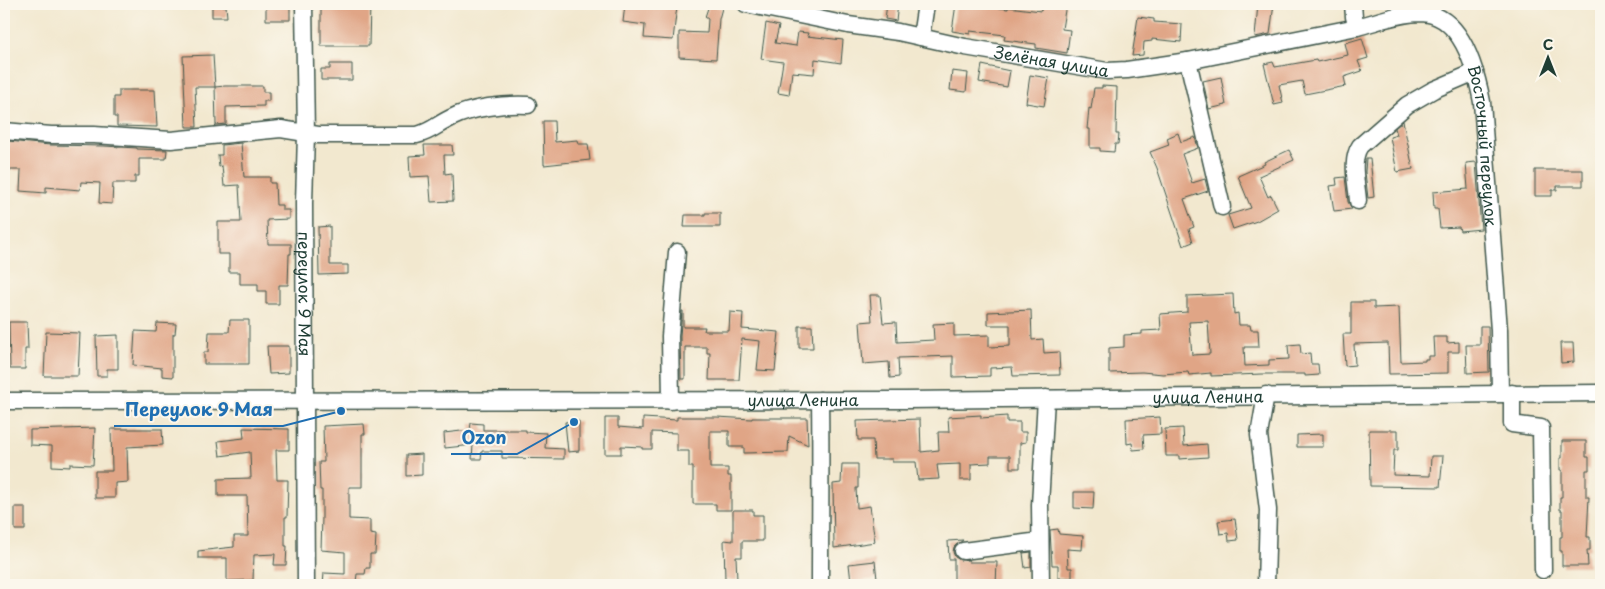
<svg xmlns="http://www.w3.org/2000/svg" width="1605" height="589" viewBox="0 0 1605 589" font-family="'Playpen Sans',sans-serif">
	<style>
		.building { fill: #e0a586; fill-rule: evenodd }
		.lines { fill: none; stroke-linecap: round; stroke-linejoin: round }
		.minor-casing { stroke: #3f574b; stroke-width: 19 }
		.minor { stroke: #fff; stroke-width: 16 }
		.labels { text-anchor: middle; stroke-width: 4; stroke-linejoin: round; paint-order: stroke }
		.street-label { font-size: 16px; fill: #1f3d34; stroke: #fbf7ec }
		.leader { fill: none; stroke: #1f6fb2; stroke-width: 2 }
		.callout-dot { fill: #1f6fb2; stroke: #fbf7ec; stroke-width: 2 }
		.callout-label { font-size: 18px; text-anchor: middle; font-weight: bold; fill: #1f6fb2; stroke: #fbf7ec; stroke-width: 4; stroke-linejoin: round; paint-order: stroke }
	</style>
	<rect width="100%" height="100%" fill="#fbf7ec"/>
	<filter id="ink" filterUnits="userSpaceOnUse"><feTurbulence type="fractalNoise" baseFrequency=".02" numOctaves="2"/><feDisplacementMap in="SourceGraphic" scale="10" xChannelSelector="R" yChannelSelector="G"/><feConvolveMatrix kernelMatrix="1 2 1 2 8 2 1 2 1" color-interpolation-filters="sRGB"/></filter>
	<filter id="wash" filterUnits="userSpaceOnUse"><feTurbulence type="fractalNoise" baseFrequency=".0096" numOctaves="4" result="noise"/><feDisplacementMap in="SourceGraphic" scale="20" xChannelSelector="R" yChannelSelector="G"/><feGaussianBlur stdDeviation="1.12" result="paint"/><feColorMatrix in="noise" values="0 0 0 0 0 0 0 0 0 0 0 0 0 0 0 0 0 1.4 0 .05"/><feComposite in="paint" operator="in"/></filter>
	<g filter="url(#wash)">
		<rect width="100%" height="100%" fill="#f2e8cf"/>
		<g id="blocks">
			<path class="building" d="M266 4H290V20H266Z
				M321 4H370L369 46H321Z
				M625 4H678L676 14 673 40 644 38 645 25 623 22Z
				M887 4H898L896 21 885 19Z
				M956 4H974V5L1008 9V7L1041 11 1042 4H1066L1062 29 1070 30 1067 53 1036 48V44L1004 40 1005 35 970 31V34L952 31Z
				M1258 4H1274L1270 34 1255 37Z
				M709 5 722 8 719 19 716 59 679 57V32L707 33 708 19 705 17Z
				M212 6H226L227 17H212Z
				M1138 17 1154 19V22L1182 24 1181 42 1152 39V41L1144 42 1143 55 1132 56Z
				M766 23 779 26 775 43 796 46 798 32 808 33 807 36 843 40 841 63 815 59 814 74 792 72 789 95 778 93 783 62 761 59Z
				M1362 38 1368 58 1358 61 1362 71 1344 77 1346 86 1305 94 1302 81 1279 85 1283 103 1274 105 1264 64 1273 62 1275 67 1316 60 1317 62 1348 55 1345 43Z
				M213 55 215 87H195L197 127H186L183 56Z
				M330 64H352V80H321V69H330Z
				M982 65 1010 71 1007 87 979 82Z
				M952 71 968 73 966 92 950 90Z
				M1030 75 1049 78 1044 106 1026 103Z
				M1221 77 1226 105 1209 109 1203 81Z
				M225 86H263V92H269V101H264V106L226 107V124L216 125 215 87Z
				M1102 86 1117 87 1116 134H1119L1118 144H1115L1114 152 1100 151V148H1090V129H1087L1089 108 1091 109 1094 88H1102Z
				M119 90H155L157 127 117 126V117H114V97H119Z
				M543 121H554L555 142 577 140 578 144H588L590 160 544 165Z
				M1403 121 1413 169 1397 172 1390 137 1397 135 1395 128Z
				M1178 133 1181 142 1195 137 1198 148 1182 154 1192 183 1205 179 1208 191 1184 199 1194 227 1189 229 1193 242 1183 246 1157 168 1150 152 1169 145 1167 138Z
				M8 141 50 145 104 146 137 148V149L167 150 166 159H139V176H135V183H113L112 204 99 203 100 183 81 182 80 190 46 187V193L20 191 21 170H4V155L8 156Z
				M241 143 244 177H270V183H275L276 205H282V210H289V219L267 220 268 244H291V254H289L288 285H279V304H266V291H258V284H240V272H229V254H218V222H241L239 185 224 186 222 166 219 167 218 155H222V145Z
				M424 145H452L453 155H444L445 174 452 173 453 201 431 202 429 176 410 177 409 156 425 155Z
				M1289 150 1294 160 1259 176 1268 197 1271 195 1278 209 1257 221 1233 229 1228 215 1251 208 1238 176 1265 164 1264 162Z
				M1366 158H1370L1374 197 1368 198 1365 172Z
				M1476 162 1481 229 1460 231 1459 227 1440 228 1438 209H1434L1433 192 1468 189 1466 163Z
				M1535 170H1583V186H1557V190H1552V196H1535Z
				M1345 177 1348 202 1352 209 1334 211 1330 186 1337 185 1336 178Z
				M705 213H720V227H684L685 215H705Z
				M330 226V265H348V274L319 275 318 227Z
				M1233 294 1234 314 1238 313 1239 325H1250L1251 330H1258L1259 347H1244L1245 366 1269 365V360L1289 359 1288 345 1300 344 1301 354 1310 353 1311 364H1318L1319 375 1305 376V374H1262L1211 376V373L1189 375 1188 372 1163 374 1142 372 1109 373V348L1124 347V335L1142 334V331L1161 330 1160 314 1187 312V296ZM1208 321 1210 354 1192 355 1189 322Z
				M870 295H880L883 323 896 322 897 342 934 340 933 324 954 323V336L989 335V347L1010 346V325H988V312L1031 310 1032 340 1043 339 1044 353 1059 352 1060 375 1013 376 1012 367 990 368V376L953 377V356L898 358 899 377 890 378 889 362 863 364 860 322 872 321Z
				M1351 302H1374V308L1399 307 1401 362 1425 361V359H1428V356H1434L1433 337H1447V343L1459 342V352H1448V373L1389 374 1388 343 1354 344 1355 365 1345 366 1343 334H1351Z
				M682 311H683V327H705L704 331H729L730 312 743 313 742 329 779 332 775 371 757 370 760 341 742 339 739 380H709L710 353H707V347H685V379H681L680 336Z
				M230 320H249V364H204V352H208L209 332H229Z
				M9 322H27L28 349H25V369H10Z
				M157 323 176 324 175 334H173V377L162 376V368L133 365 135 331 156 332Z
				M799 326H812L813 348H799Z
				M1480 326H1488L1489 372 1467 373 1466 345H1480Z
				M46 332 80 333 78 376H44Z
				M118 335V369H107V376H97L96 336Z
				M1560 343H1573L1574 362 1561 363Z
				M267 346H289V373L269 374Z
				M981 415V418L1007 416V422H1020V432H1026V442L1020 443V468H1010V456H990V463L971 464V480H960V464L937 465 939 479 918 480 916 462H892V459H874L873 440H858L857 421 920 419 921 452 939 450 938 432H949L948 417Z
				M677 417H717L752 419V418H807L808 445 789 436 788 452 744 453V447H729V431H710V468H728V476H731V510H716V504H693V467H689V451H677V433L652 432V449H642V447L621 446V454H605V418H618V427L643 429V418L677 420Z
				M1160 417 1161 434 1143 435 1144 449 1133 450 1132 443 1127 444 1126 419Z
				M579 421V451L568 452 565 422Z
				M471 423 483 424V430H526V432L546 433 545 448 564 449V459L502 458V451H482L481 459H472L473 445 445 448 444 433 470 430Z
				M364 424 365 434H362V487H349V519L370 520V534L376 535 375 554H370V568H366L365 574H357L356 582 345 581V585H323L324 573 345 574V552L321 550 322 517V490H320L319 462H324L323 426Z
				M95 428 93 465 70 464V467L52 466V446L30 445V430Z
				M243 428 289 429V450H276L277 480H288L287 517H285V546H287L286 565H274L275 554 254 555 253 580 227 581V558H198V551L234 547V536H248L247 496H218V479L251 478 250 452 220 456 218 441 244 438Z
				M1183 428 1184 446 1207 444 1208 457 1179 459V456H1166L1165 429Z
				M111 429H162L163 445 127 447 128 482 115 483V498H95V471H112Z
				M1369 430H1398V450H1394L1393 475 1430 476 1431 456H1443L1440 487 1370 486Z
				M1323 434V447H1297V435Z
				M1562 441H1586V457H1589V470H1586V497H1589L1587 537H1590V550H1587L1588 566H1562V551H1560V537H1562V510H1560V497H1562V470H1560V458H1562Z
				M422 454V475L406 476V455Z
				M842 464H858V488H856L857 508 870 506 875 542 834 548 833 484 841 483Z
				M1074 492H1094L1093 509 1074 508Z
				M15 507H25V530H15Z
				M733 510H753V515H763V541H742V557H736L737 580H725L724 540 733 541Z
				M1235 519 1238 540 1229 541 1228 533 1220 534 1218 521Z
				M1058 529 1059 534 1083 536 1082 550 1067 549 1068 568H1072V578H1058V565H1052L1050 530Z
				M963 540 954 547 953 552 955 557 960 560H969V562H997L996 585H954V559H949L948 541Z
				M1031 552V567L1025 568 1023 553Z
				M875 561 877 579 851 582 849 564Z"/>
		</g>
	</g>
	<g filter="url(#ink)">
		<use href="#blocks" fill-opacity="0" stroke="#3f574b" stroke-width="1"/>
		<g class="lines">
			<defs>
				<g id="minor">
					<path id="s1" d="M304 4 306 134 304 203 305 401 306 585"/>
					<path id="s2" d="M746 4 848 25 898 32 965 47 1107 71 1127 70 1188 61 1357 27"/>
					<path id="s3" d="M1353 4 1354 17 1357 27C1377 22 1399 13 1421 13 1462 14 1476 70 1482 102L1499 330 1500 393"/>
					<path d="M921 37 926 4"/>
					<path d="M1188 61 1222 207"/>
					<path d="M4 131 51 135H94L171 140 281 129 318 135H417C431 132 438 124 451 118 472 107 505 104 528 105"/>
					<path d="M1358 201C1357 184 1350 161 1360 146L1407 105 1433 90 1475 72"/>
					<path d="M1512 393V424L1541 428 1543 570"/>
					<path d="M1266 395 1259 435 1268 510 1266 585"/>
					<path d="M820 400C821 462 820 523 820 585"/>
					<path id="s4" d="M4 401 906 400 1601 393"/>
					<path d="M671 401 670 336 677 252"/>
					<path d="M963 551 1040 541"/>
					<path d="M1041 585 1040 505 1046 398"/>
				</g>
			</defs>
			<use href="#minor" class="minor-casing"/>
			<use href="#minor" class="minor"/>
		</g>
	</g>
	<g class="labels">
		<g class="street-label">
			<text dy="6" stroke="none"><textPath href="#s2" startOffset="311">Зелёная улица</textPath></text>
			<text dy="6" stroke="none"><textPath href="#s3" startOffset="249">Восточный переулок</textPath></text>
			<text dy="6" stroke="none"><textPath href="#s1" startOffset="290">переулок 9 Мая</textPath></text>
			<text dy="6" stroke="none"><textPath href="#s4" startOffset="1204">улица Ленина</textPath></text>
			<text dy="6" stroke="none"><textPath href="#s4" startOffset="799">улица Ленина</textPath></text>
		</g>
	</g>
	<path class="leader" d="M341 411L283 426H114M574 422L517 454H451"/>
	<g class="callout-dot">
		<circle cx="341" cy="411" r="5"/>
		<circle cx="574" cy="422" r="5"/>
	</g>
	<g class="callout-label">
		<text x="199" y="416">Переулок 9 Мая</text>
		<text x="484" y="444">Ozon</text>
	</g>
	<rect width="1605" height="589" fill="none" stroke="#fbf7ec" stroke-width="20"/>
	<g transform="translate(1548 58)" stroke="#fbf7ec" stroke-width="4" paint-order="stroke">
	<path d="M0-4L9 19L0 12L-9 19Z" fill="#1f3d34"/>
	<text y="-8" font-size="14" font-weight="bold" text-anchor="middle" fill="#1f3d34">С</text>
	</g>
</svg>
